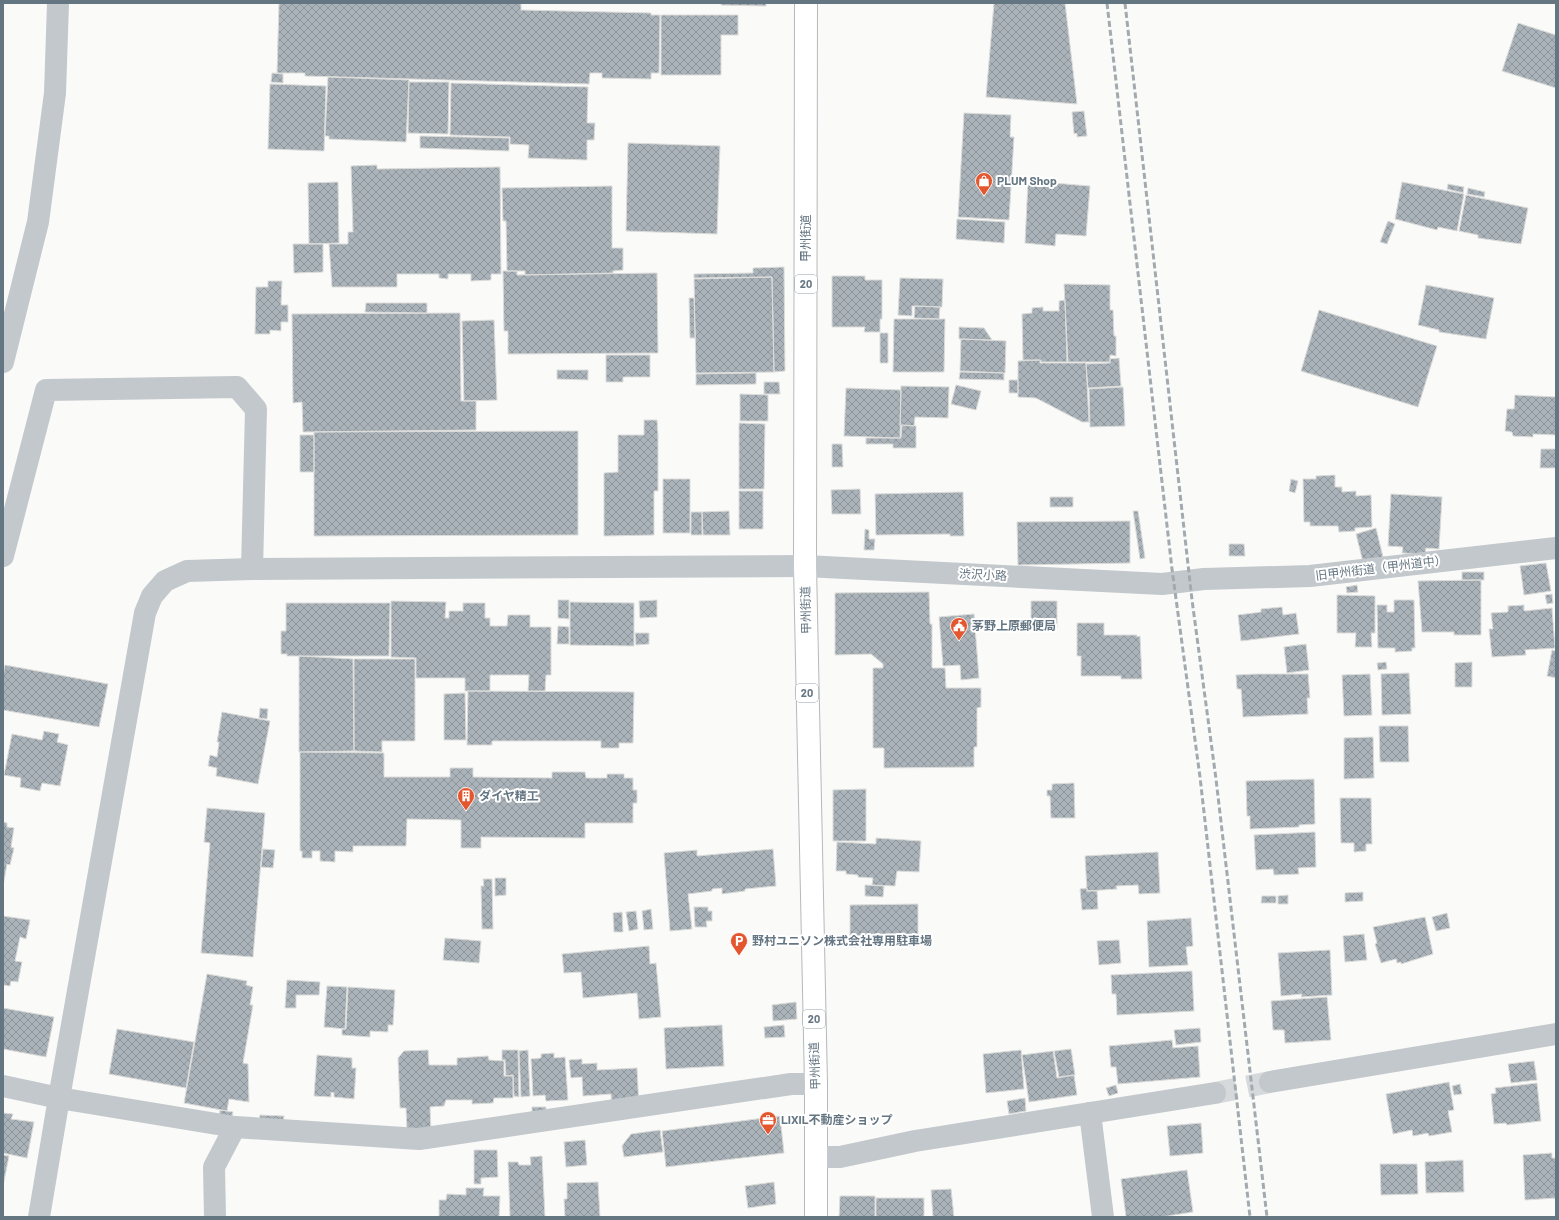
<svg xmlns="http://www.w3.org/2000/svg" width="1559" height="1220" viewBox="0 0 1559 1220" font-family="Barlow,'Noto Sans JP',sans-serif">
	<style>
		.building { fill: url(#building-cross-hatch); stroke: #dcdcda }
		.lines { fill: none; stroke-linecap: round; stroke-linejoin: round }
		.tertiary-tunnel { stroke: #d5d9db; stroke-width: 22; stroke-dasharray: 22 11; stroke-linecap: butt }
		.trunk-casing { stroke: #b4b9bd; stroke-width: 24 }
		.minor { stroke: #c3c8cc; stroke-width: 22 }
		.tertiary { stroke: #c3c8cc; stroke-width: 22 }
		.trunk { stroke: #fff; stroke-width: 22 }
		.rail { stroke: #a2aab0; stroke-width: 3; stroke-dasharray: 6 3; stroke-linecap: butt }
		.labels { text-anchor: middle; stroke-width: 4; stroke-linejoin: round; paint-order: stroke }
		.shield { fill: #fff; stroke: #939fa8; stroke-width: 1 }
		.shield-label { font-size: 11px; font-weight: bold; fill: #657683 }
		.poi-label { font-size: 12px; font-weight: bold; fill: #657683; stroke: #fff; text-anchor: start }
		.street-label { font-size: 12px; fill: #657683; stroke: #fff }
	</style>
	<defs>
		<pattern id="building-cross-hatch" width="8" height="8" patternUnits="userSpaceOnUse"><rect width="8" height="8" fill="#aab3b9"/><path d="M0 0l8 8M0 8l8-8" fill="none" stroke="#8e969c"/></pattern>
	</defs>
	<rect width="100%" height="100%" fill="#fafaf8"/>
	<path class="building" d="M279 3H521V10L651 13V15H660L659 73H651V79L602 78V73H590L589 84 305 76V73H277Z
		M721 3H766V6L721 5Z
		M994 3H1065L1077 104 986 97Z
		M661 15H738V35H721V75H661Z
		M1518 23 1556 35V88L1502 71Z
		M272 73 283 74V83L271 82Z
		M328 77 409 80 406 142 329 139V136H325Z
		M409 82H449L448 134 408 133Z
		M451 83 588 87 587 123H595L594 140H587V160L528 158 529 145 510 144V137L450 135Z
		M270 84 326 86 324 151 268 149Z
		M1084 111 1087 136 1077 137V133L1074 134 1072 112Z
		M964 113 1011 115 1010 137H1014L1009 220 958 217Z
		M420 136 509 138V151L420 148Z
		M628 143 720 146 717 234 626 231Z
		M377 165V169L500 167 501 274H491V280L471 281V274H448V279L439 278V274H397V287H332L329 244H348V232H353L351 166Z
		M1028 181 1090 186 1086 236 1056 234 1055 246 1025 243Z
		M338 182 339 243 309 244 308 183Z
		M1402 182 1464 194 1457 231 1438 227 1437 230 1395 219Z
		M1448 184 1464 187 1463 193 1447 189Z
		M612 186V248H623V270L613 271V273L525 275V271H507L506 221H503L502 188Z
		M1468 188 1485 192 1484 197 1467 194Z
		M1466 195 1528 208 1521 244 1478 238V235L1459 231Z
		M957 219 1005 222 1004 243 956 239Z
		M1388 221 1395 224 1387 244 1380 242Z
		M293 244H323V272L294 273Z
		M784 267 785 371 774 372 772 277 694 278V274L753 273V268Z
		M503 271H517V275L657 273 658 353 508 354V331H504Z
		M832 276H865V280H882V319H880V332H864L865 327H832Z
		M772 277 774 372 696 373 694 279Z
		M900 278 943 279 942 307 912 306V316L898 315Z
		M268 281H282L281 305H288V322H281V331L270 330V334H255L256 287H268Z
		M1064 284 1110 285V310H1113L1114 336H1116V356L1110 355V362H1068Z
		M1426 285 1494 298 1486 339 1439 332V330L1418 325Z
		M689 298H694L695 338H690Z
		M1065 300 1067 362H1041V360H1023L1022 314 1032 313V308L1043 307V311H1059V301Z
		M366 303H427V313L365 312Z
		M915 306 940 307 939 319 914 318Z
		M1319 310 1437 346 1418 407 1301 371Z
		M460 313 461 401H476V430L303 432 302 402 293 403 292 314Z
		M894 319H945L944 372H893Z
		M494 320 497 400 464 401 462 321Z
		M959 327 984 328 992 340 959 339Z
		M880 333H888V363H880Z
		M961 339 1006 341 1005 373 960 371Z
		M606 355H650V377H623V382H606Z
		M1119 358 1121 386 1088 388 1086 364 1110 363V359Z
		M1040 360V363H1086L1089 422H1082L1036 398 1018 397V361Z
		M557 370H588V380L557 379Z
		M960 372 1004 373V380L959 379Z
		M756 373V384L696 385V374Z
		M1009 380H1018V393H1009Z
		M764 382H779L780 394H764Z
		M956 385 981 391 976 410 951 404Z
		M901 386 949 387 948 418 915 417 914 426 900 425Z
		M1123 387 1125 426 1090 427 1089 389Z
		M846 388 901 390 900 438 844 436Z
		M740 394 768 395V421H740Z
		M1515 395 1556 397V435L1533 434V437L1513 436 1512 432 1505 431 1507 409H1514Z
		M644 420H657L658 435V491H654V535L604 536V473L618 472V435H644Z
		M739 423 765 424 764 489H739Z
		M902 425 916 426V448H893V444H866V438H901Z
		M578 431V535L314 536V432Z
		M300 435H314V472H300Z
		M832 444H842L843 467H832Z
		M1541 449H1556V468H1540Z
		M1335 475V487H1342V492L1356 491V496L1371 495 1372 527 1355 528V531L1339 532 1338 526H1310V522H1304L1303 479H1316V476Z
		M663 479H690V533H663Z
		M1291 479 1298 481 1295 493 1289 491Z
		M860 489 861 514H832L831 490Z
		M739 491H763V529H739Z
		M963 492 964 536H950V534L876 535 875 494Z
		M1391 494 1442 497 1439 549 1426 548 1425 554 1402 553 1403 547 1388 546Z
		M1050 497H1073V507H1050Z
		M729 511 730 535H703L702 512Z
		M1133 511H1138L1145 558 1140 559Z
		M691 512H702V535H691Z
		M1130 521V563L1018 565 1017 522Z
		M1376 528 1383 557 1363 562 1356 534Z
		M865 529 869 530V539H875L874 550H864Z
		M1229 544H1244L1245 556H1229Z
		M1546 563 1551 591 1524 595 1520 566Z
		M1462 572H1484V580H1462Z
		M1481 580V635H1454V632H1422L1418 581Z
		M1357 585 1358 592 1347 593 1346 587Z
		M929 592 930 624H932V668H945L946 688H981V707L977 708V747H974V767L884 768V748H873V668H883V664L871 654 835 655V593Z
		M1552 594 1553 603 1547 604 1545 595Z
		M1337 595 1375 596V633H1371L1372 647H1355L1356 633H1337Z
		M558 600H569V619L558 618Z
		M657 600V617L640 618 639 601Z
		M1394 600H1414L1415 648H1412V651L1395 652V648H1378L1377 605H1387V612H1394Z
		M391 601 446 602 445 618H449V611H463V603H485V618H490V626H507L508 615H530V627H551V675H546L545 691H528L529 675H490V691H465V678H416V658L391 657Z
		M1031 601H1057V628L1031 627Z
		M570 602 634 603V646L570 645Z
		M286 603H390L389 656H287V654H281V631H286Z
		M1524 605V611L1552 608 1555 648 1525 650 1526 655 1492 657 1489 629H1493L1491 613 1508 612V606Z
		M1282 607 1283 615 1296 613 1299 634 1241 641 1238 615 1261 612V609Z
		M974 614 979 678 961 680 960 665 943 666 939 617Z
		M1077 623H1104V635H1137V637L1140 636 1142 679H1121V676H1081V656H1077Z
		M558 626 569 627V644H557Z
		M635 633H649V644L636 645Z
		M1306 644 1309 670 1287 673 1284 647Z
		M1552 650 1556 651V678L1547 676Z
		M299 656 353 659 354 751 299 752Z
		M354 659H415V741H382V752L354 751Z
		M1386 662 1387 669 1378 670 1377 663Z
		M1472 662V687H1455V663Z
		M5 665 108 684 99 727 3 710V676Z
		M1409 673 1411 714 1382 715 1381 674Z
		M1256 674H1308L1310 698H1307L1308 714 1243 717 1241 689H1237L1236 675Z
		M1370 674 1372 715 1344 716 1342 675Z
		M468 691 634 692 633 743H619V748H601V741H492V745H467Z
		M465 693 466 740H444V694Z
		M260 708 268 709 267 719 259 718Z
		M222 712 270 721 258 784 216 776 217 768 208 766 210 755 217 757 219 742H217Z
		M1379 726H1408L1409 762H1380Z
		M44 731 59 734 57 742 68 745 60 786 42 783 40 791 20 787 21 778 4 775 12 734 42 740Z
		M1373 737 1374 778 1344 779V738Z
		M300 752 384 753V777H450V768H473V777L552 778V772H585L586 778H607V774H624V778H633V790H637V803H633V823H585V838L481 837V848H461V820L407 819 406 846H353V852L335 851V862L320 861V851H312V858H302V851H300Z
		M1314 779 1315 824 1299 825V827L1250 829V816H1247L1246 781Z
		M1074 783 1075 818H1051L1050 796H1047V790H1052V784Z
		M866 789V841H833V790Z
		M1340 798H1371L1372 844H1366V851L1354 852V843H1341Z
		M207 808 265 813 253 957 201 953 210 843 204 842Z
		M3 822 7 823V827L14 828 11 847 14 848 10 865 7 864 3 886Z
		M1315 832 1316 867 1298 868 1299 874 1274 875 1273 869 1256 870 1254 835Z
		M876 838 921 841 919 872 897 871 895 886 872 885 873 878 858 877V875L846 874V871H836L837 842 876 844Z
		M263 849 275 850 273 868 261 867Z
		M773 849 776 886 745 889V891L722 894V888L712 889V891L688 894 692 929 670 931 664 853 697 850V856Z
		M1158 852 1160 893 1139 894 1138 885 1116 886 1117 889 1087 891 1085 856Z
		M495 878H506V895L495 896Z
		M483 879H492L493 929H482L481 886H484Z
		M865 885 884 886 883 897 865 896Z
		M1087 888V891H1097L1098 909 1082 910 1080 889Z
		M1363 892V901L1345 902V893Z
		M1288 895V904H1278V896Z
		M1262 896H1276V903H1261Z
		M918 904V946L850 947V905Z
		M694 907H708V911H712V921H706L707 927H695Z
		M651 909 653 929 644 930 642 911Z
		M636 911 638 929 629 931 626 912Z
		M622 912 623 932H614L613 913Z
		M1447 913 1450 928 1436 931 1432 917Z
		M3 916 30 920 26 939 20 937 15 961 22 962 18 982 11 981 10 986 3 985Z
		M1425 917 1433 954 1401 964V962L1397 963 1396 959 1381 963 1375 944 1377 943 1373 927Z
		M1191 918 1193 946 1186 947 1188 965 1149 967 1147 921Z
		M1364 934 1367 960 1345 962 1343 936Z
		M445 938 481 941 479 963 443 960Z
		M1119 940 1121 963 1099 965 1097 941Z
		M649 946 650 964 656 963 661 1017 639 1019 637 993 583 998 581 972 564 973 562 954Z
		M1330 950 1332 995 1301 997 1302 994 1281 996 1278 953Z
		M1192 971 1194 1011 1117 1015 1116 994H1112L1111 975Z
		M207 974 247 981 246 985 253 987 250 1005H253L243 1063 248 1064 249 1102 229 1099 227 1111 184 1103Z
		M287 980 320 982 319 995H296V1008H285Z
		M327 986 347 987 345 1029 324 1027Z
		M348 987 395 990 393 1025H388V1032L370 1031V1037L342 1035V1029H346Z
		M1327 997 1331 1040 1285 1043 1284 1030H1273L1271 1001Z
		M796 1002 797 1019 773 1021 772 1005Z
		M3 1008 54 1017 46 1057 3 1049Z
		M722 1025 724 1066 666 1069 664 1028Z
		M784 1025 785 1037 765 1038 764 1027Z
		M1200 1028 1201 1042 1176 1045 1174 1030Z
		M117 1029 194 1042 186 1088 109 1074Z
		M1172 1040 1173 1048 1198 1046 1200 1077 1118 1084 1116 1067H1111L1109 1046Z
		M1071 1049 1075 1075 1059 1077 1054 1051Z
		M428 1050 429 1065H457V1058L488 1056 489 1060 504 1061V1076H513V1098H494L493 1103 472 1104V1100H446L444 1106 430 1107 431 1131 407 1132 406 1108H400L398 1058 404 1051Z
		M502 1050H518L519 1097 514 1096 513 1075 506 1076 505 1060H502Z
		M528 1050 530 1096 521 1097 519 1051Z
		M1021 1050 1024 1089 986 1093 983 1054Z
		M1053 1051 1057 1078 1074 1075 1077 1095 1029 1102 1022 1055Z
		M554 1053V1058L565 1057 568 1100 546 1101 545 1095 533 1096 531 1059 541 1058V1054Z
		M317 1055 352 1058V1068H356L354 1099 334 1097V1093L331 1092V1097L314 1096Z
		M582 1059V1064L597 1063V1070L637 1068 639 1107 612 1111 611 1094 583 1096 582 1077 571 1078 569 1060Z
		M1534 1061 1537 1080 1511 1083 1508 1064Z
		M1449 1082 1454 1110 1448 1111 1452 1132 1429 1136 1428 1133 1413 1136 1412 1130 1393 1134 1386 1094Z
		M1537 1083 1541 1121 1507 1125 1506 1123 1494 1124 1491 1094 1496 1093 1495 1088Z
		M1460 1084 1462 1094 1454 1095 1452 1086Z
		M1116 1085 1118 1093 1109 1096 1106 1088Z
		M1025 1098 1026 1111 1009 1114 1007 1101Z
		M532 1107H546L545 1125H532Z
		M220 1110 233 1112 231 1123 219 1121Z
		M3 1113 13 1114 11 1119 34 1122 27 1158 3 1153Z
		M260 1115 284 1116 283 1126 259 1125Z
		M780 1116 784 1153 666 1167 662 1131Z
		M1201 1123 1203 1153 1170 1156 1167 1126Z
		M660 1130 663 1152 624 1157 622 1146 631 1134Z
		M585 1140 587 1165 566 1167 564 1142Z
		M474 1150H497L498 1177 481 1178V1184H474Z
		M1552 1153V1158H1556V1198L1525 1200 1523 1155Z
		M3 1155 9 1156 3 1186Z
		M542 1156 545 1217H510L508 1162H518L519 1165H531L530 1157Z
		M1463 1160 1464 1192 1426 1193 1425 1162Z
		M1380 1164H1417L1418 1194 1381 1195Z
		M1187 1170 1193 1212 1161 1217H1126L1121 1179Z
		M598 1182 600 1217H565L564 1199H567V1183Z
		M774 1182 776 1204 748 1208 745 1186Z
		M466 1188H484L483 1196H500L499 1217H439V1200H446L447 1194 466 1195Z
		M951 1189 954 1217H933L931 1190Z
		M840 1196H875V1217H839Z
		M876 1198H924V1217H876Z"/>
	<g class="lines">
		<path class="tertiary-tunnel" d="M1215 1093 1270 1082"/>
		<defs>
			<path id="trunk" d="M806 3 805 566 816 1084V1217"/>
		</defs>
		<use href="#trunk" class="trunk-casing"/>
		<path class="minor" d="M3 362 38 222 55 93 58 3
			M3 556 46 390 237 387 256 409 252 569
			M805 566 1162 584 1204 579 1310 576 1556 548
			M3 1086 59 1098 235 1127 419 1139 791 1084H816
			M1090 1113 1103 1217
			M215 1217 214 1167 235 1127"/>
		<path class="tertiary" d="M1270 1082 1556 1034
			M817 1157H840L915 1141 1215 1093
			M39 1217 59 1098 145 613 152 596 165 581 187 571 252 569 805 566"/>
		<use href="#trunk" class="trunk"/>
		<path class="rail" d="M1107 3 1172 569 1200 777 1250 1217
			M1125 3 1192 600 1216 779 1267 1217"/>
	</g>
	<defs>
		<symbol id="shop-pin" viewBox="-11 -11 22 30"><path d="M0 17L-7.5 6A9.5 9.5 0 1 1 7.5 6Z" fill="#e4572e" stroke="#fff"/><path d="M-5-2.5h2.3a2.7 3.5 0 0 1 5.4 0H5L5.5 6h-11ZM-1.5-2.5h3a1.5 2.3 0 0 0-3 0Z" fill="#fff"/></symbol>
		<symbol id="civic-pin" viewBox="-11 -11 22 30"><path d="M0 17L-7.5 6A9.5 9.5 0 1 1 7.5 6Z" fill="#e4572e" stroke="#fff"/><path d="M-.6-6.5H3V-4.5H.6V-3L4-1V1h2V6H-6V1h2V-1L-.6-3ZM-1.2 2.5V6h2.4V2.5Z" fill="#fff"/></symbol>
		<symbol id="building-pin" viewBox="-11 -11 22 30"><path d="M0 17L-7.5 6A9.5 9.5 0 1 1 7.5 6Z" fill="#e4572e" stroke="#fff"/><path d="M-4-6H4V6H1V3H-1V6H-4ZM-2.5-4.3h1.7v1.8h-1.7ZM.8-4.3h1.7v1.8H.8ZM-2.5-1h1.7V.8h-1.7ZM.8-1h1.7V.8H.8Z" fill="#fff"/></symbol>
		<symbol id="parking-pin" viewBox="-11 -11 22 30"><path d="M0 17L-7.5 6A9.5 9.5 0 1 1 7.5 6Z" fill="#e4572e" stroke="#fff"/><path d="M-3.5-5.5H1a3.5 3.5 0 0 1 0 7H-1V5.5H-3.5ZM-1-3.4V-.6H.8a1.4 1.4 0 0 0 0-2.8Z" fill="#fff"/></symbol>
		<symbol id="office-pin" viewBox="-11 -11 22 30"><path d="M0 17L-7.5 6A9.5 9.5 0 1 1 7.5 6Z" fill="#e4572e" stroke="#fff"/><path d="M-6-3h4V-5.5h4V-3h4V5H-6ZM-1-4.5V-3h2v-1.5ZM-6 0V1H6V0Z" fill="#fff"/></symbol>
	</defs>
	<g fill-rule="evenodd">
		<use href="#shop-pin" x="974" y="171" width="20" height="27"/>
		<use href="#civic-pin" x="949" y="616" width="20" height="27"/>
		<use href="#building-pin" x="456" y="786" width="20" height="27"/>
		<use href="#parking-pin" x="729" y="931" width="20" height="27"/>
		<use href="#office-pin" x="758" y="1110" width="20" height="27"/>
	</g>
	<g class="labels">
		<g class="shield">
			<rect x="795" y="275" width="22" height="18" rx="3"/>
			<rect x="796" y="684" width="22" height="18" rx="3"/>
			<rect x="803" y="1010" width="22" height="18" rx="3"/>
		</g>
		<g class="shield-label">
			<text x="806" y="288">20</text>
			<text x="807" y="697">20</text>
			<text x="814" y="1023">20</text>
		</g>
		<g class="poi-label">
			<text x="997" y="185">PLUM Shop</text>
			<text x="972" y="630">茅野上原郵便局</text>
			<text x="479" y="800">ダイヤ精工</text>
			<text x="752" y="945">野村ユニソン株式会社専用駐車場</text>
			<text x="781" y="1124">LIXIL不動産ショップ</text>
		</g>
		<g class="street-label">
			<text transform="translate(806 238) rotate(-90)" y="4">甲州街道</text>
			<text transform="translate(1381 568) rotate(-7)" y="4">旧甲州街道（甲州道中）</text>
			<text transform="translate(983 575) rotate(3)" y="4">渋沢小路</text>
			<text transform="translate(806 610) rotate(-91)" y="4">甲州街道</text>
			<text transform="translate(815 1066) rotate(-92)" y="4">甲州街道</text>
		</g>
	</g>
	<rect width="1559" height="1220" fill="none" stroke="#657683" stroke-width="8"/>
</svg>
